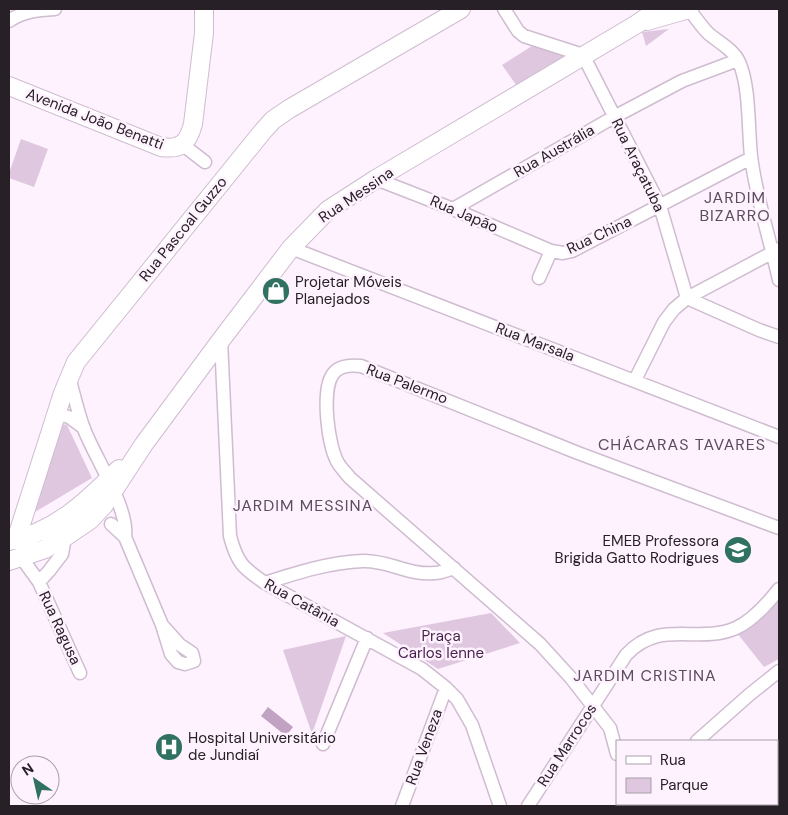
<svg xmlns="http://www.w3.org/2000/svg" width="788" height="815" viewBox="0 0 788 815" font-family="'DM Sans',sans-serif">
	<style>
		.green { fill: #dfc7e0 }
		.water { fill: #c1a2c3 }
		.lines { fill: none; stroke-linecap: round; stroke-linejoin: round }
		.street-casing { stroke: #cfbcd0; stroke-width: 15 }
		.secondary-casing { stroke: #cfbcd0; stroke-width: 20 }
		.street { stroke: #fff; stroke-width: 12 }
		.secondary { stroke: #fff; stroke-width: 18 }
		.labels { text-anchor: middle; stroke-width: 5; stroke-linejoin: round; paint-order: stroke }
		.street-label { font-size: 15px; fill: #272027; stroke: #fef2fe }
		.poi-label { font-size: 15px; fill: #272027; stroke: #fef2fe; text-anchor: start }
		.park-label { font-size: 15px; fill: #471f4a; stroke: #fef2fe }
		.neighbourhood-label { font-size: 16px; letter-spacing: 1px; fill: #5d4c5e; stroke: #fef2fe }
	</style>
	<rect width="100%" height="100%" fill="#fef2fe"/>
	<path class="green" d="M669 29 646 46 642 32Z
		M532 46C543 49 560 49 567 59L519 89 502 65Z
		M21 139 48 149 34 187 9 178V173Z
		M58 423 67 425 92 478 30 515Z
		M779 599V659L764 667 737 633Z
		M491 613 520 643 438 669 383 633Z
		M346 636 312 734 283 650Z"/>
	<path class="water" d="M268 707 293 727 286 736 261 716Z"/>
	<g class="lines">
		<defs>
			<path id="street" d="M504 9 518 31 524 36 583 55 660 206 687 298 759 330 779 337
				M689 9C695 17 701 26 708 33 718 42 733 49 739 62 750 86 748 129 751 156 756 198 770 239 779 280
				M9 21C23 11 38 10 55 9
				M183 145 205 162
				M376 179 453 209 551 251
				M453 209 614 117 682 81 738 60
				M291 248 779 437
				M539 278 551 251 563 253 572 251 751 158
				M221 340 230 536C237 563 243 568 265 583L422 669 446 688 457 699 472 725 500 806
				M69 377C74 395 78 413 84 429 95 458 129 508 125 537
				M635 380 664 322 674 309 687 298 779 249
				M56 414 69 417 84 428
				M111 524 125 537 162 625 171 654 178 662 185 664 194 661 192 653 180 645 162 625
				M21 557 39 582 80 673
				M39 582 49 571 62 554 65 537
				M265 583C296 573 330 562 363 561 388 560 410 576 435 573 441 573 448 570 454 568
				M697 741 749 695 779 671
				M323 744 367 638
				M617 754 610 728 571 678 540 644 350 478C346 473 341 468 338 463 328 446 321 390 333 374 339 365 351 365 361 366L578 453 779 528
				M777 789 779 787
				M402 806 446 688
				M528 806 626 655C660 618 697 645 736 628 752 621 768 603 779 589
				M624 806 627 804
				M756 806 759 804"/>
			<path id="secondary" d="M647 21 689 9
				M9 86 161 147C181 150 188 143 193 124L204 33V9
				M16 540 63 393 76 362 263 131 273 120 289 109 461 9
				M9 541C54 533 87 501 119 469
				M9 561 45 549 65 537 90 520 104 505 144 444 221 340 291 248 328 210 376 179 637 24 659 9"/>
		</defs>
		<use href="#street" class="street-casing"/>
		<use href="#secondary" class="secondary-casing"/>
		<use href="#street" class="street"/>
		<use href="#secondary" class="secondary"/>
	</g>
	<defs>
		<symbol id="shop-disc" viewBox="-11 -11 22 22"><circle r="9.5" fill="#307161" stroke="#fef2fe"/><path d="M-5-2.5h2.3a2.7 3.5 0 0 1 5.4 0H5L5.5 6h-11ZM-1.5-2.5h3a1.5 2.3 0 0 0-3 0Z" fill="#fff"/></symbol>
		<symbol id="school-disc" viewBox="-11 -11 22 22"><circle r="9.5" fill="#307161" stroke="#fef2fe"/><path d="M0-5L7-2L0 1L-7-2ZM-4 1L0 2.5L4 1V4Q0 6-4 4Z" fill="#fff"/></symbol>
		<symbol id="hospital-disc" viewBox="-11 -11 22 22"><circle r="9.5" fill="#307161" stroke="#fef2fe"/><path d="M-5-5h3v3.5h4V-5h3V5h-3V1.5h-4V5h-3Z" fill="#fff"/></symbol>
	</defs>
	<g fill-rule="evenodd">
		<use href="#shop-disc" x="260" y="275" width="32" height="32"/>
		<use href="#school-disc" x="722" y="534" width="32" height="32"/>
		<use href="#hospital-disc" x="153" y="731" width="32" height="32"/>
	</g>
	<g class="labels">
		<g class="street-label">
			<text transform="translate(95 119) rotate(21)" y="5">Avenida João Benatti</text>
			<text transform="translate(554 151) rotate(-30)" y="5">Rua Austrália</text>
			<text transform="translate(638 165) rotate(64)" y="5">Rua Araçatuba</text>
			<text transform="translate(356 195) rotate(-34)" y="5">Rua Messina</text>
			<text transform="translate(464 214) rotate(23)" y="5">Rua Japão</text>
			<text transform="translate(183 229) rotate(-51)" y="5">Rua Pascoal Guzzo</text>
			<text transform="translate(599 235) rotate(-25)" y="5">Rua China</text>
			<text transform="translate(535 342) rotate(21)" y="5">Rua Marsala</text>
			<text transform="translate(407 384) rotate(21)" y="5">Rua Palermo</text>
			<text transform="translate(302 603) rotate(29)" y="5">Rua Catânia</text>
			<text transform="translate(60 628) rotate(65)" y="5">Rua Ragusa</text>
			<text transform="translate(567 745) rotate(-57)" y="5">Rua Marrocos</text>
			<text transform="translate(424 747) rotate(-70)" y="5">Rua Veneza</text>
		</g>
		<g class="poi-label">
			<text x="295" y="287">Projetar Móveis<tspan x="295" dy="17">Planejados</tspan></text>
			<text x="719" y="546" text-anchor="end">EMEB Professora<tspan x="719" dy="17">Brigida Gatto Rodrigues</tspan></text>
			<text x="188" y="743">Hospital Universitário<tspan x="188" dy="17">de Jundiaí</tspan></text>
		</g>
		<g class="park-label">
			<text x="441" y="641">Praça<tspan x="441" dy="17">Carlos Ienne</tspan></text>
		</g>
		<g class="neighbourhood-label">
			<text x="735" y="203">JARDIM<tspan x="735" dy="18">BIZARRO</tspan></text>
			<text x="682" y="450">CHÁCARAS TAVARES</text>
			<text x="303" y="511">JARDIM MESSINA</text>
			<text x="645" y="681">JARDIM CRISTINA</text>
		</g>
	</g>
	<rect width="788" height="815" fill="none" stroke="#272027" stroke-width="20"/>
	<rect x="616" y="740" width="162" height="65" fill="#fef2fe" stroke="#a89ea8"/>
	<rect x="626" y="756" width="25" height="8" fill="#ffffff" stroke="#a89ea8"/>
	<text x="660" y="765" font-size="15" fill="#272027">Rua</text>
	<rect x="626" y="778" width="25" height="15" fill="#dfc7e0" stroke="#a89ea8"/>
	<text x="660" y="790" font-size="15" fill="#272027">Parque</text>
	<g transform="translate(35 780) rotate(326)"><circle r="24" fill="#fef2fe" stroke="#a89ea8"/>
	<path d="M0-4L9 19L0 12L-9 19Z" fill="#307161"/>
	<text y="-8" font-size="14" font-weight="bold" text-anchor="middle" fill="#272027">N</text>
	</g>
</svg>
